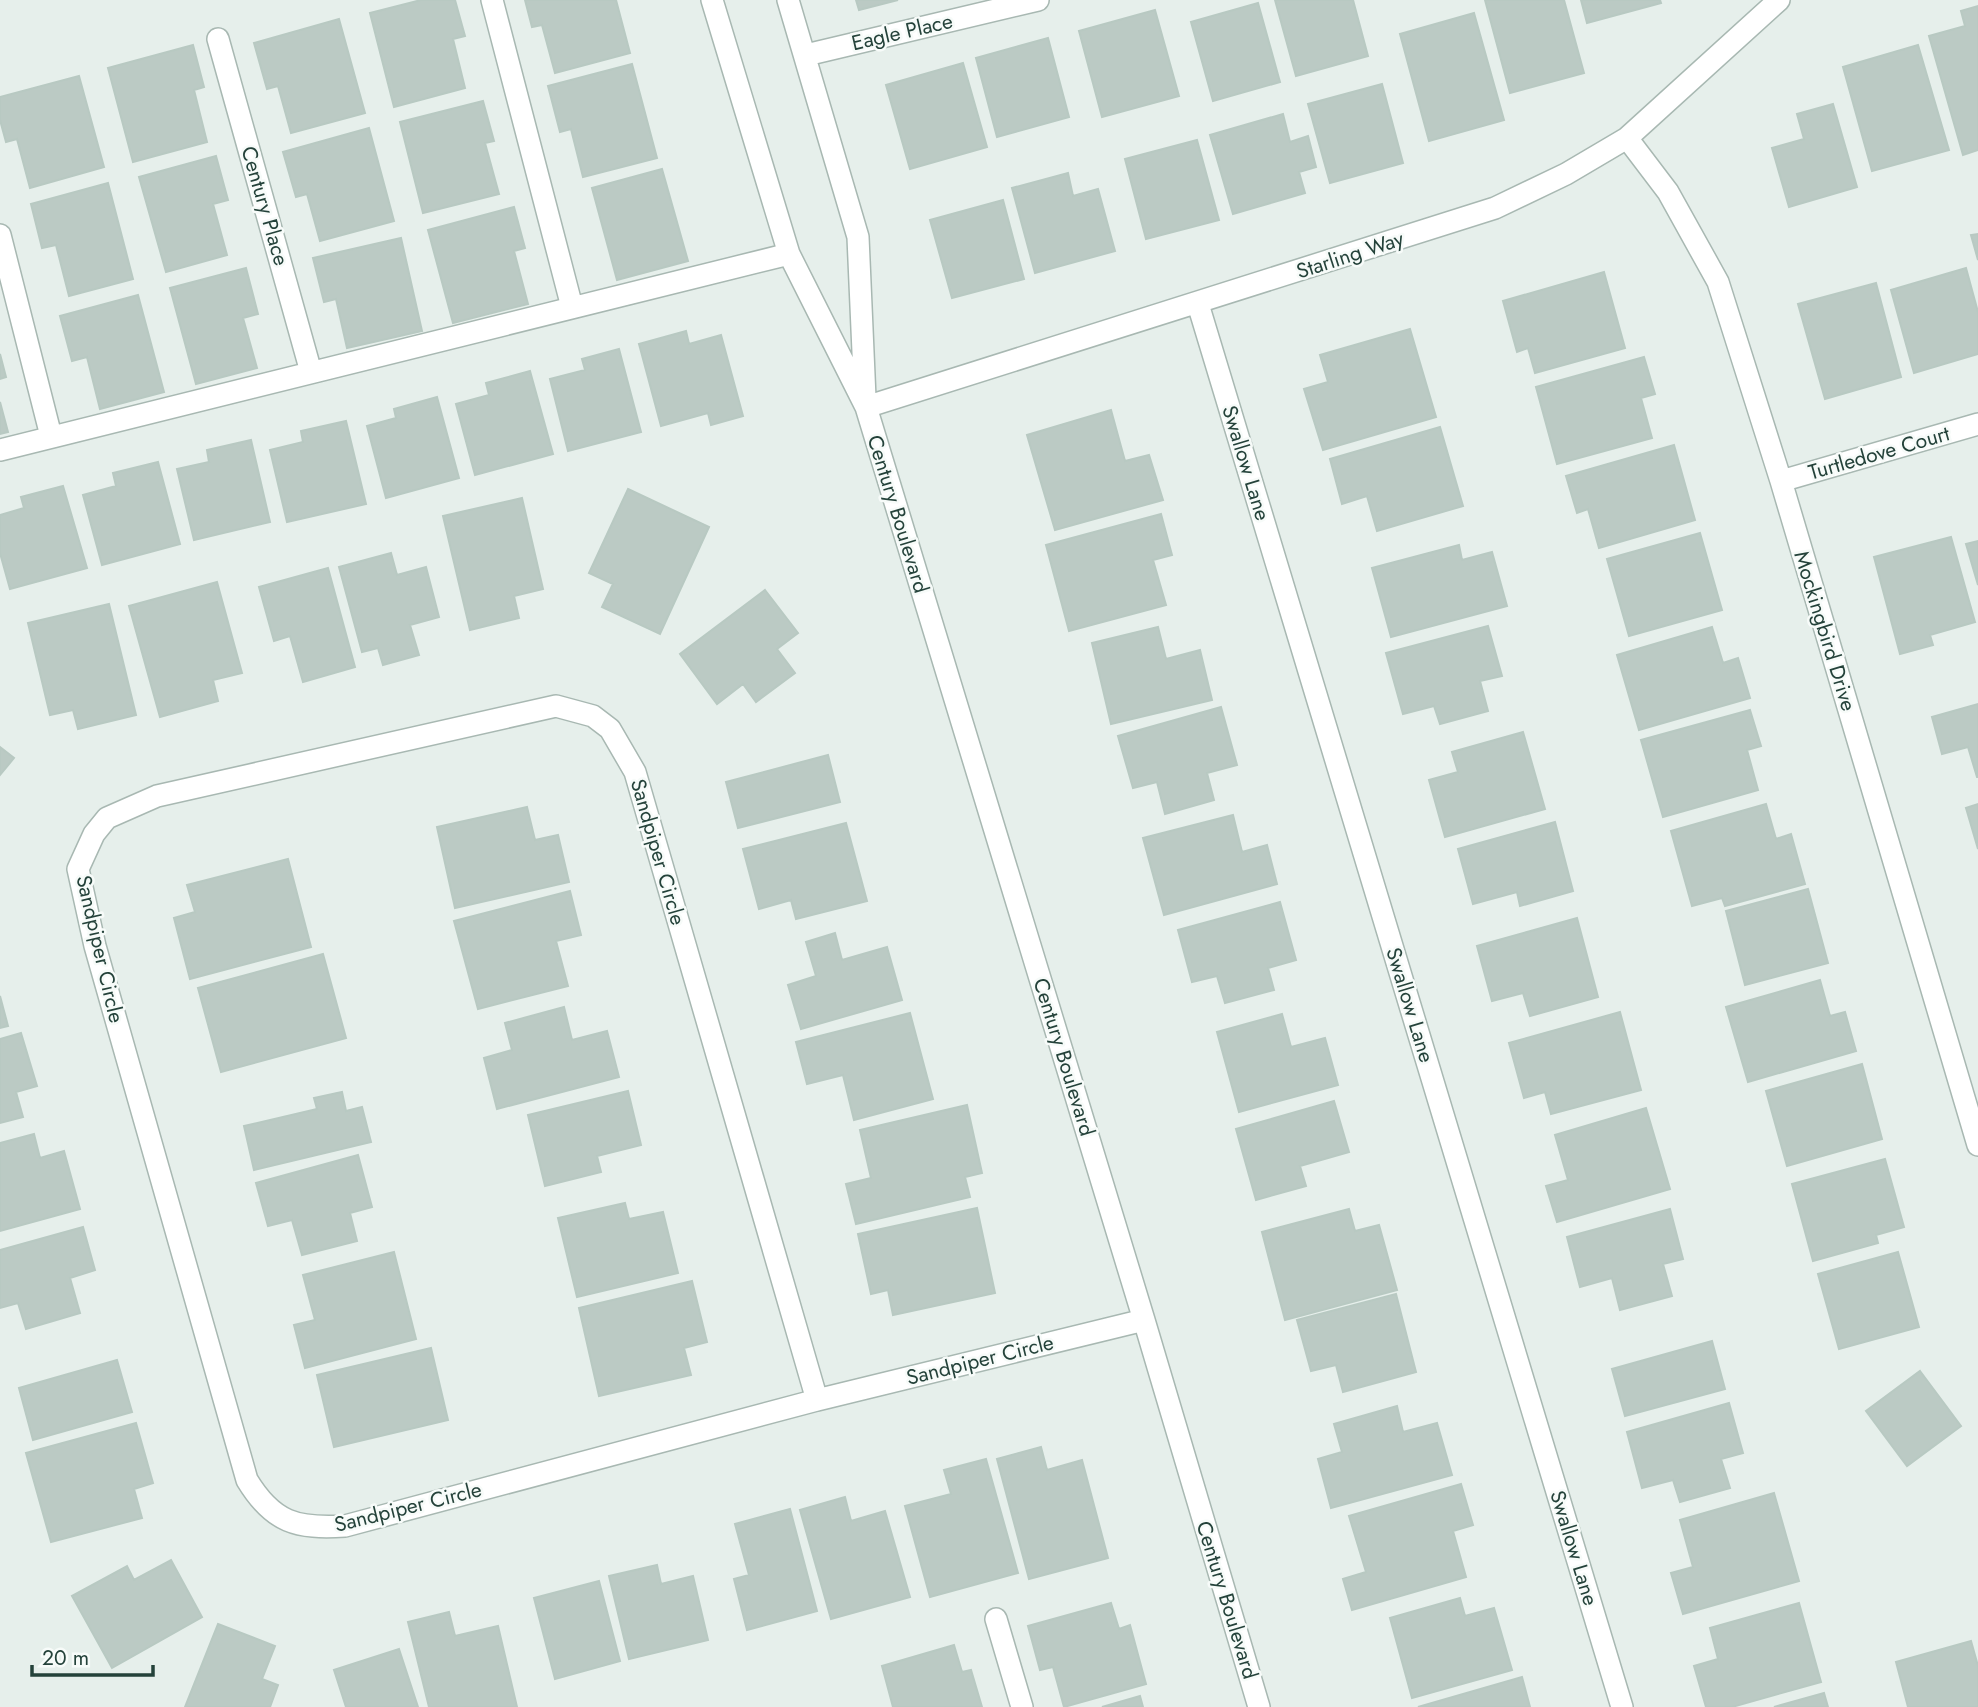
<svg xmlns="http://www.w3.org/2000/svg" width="1978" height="1707" viewBox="0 0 1978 1707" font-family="Jost,sans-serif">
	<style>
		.building { fill: #bbcac4; stroke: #b8c9c2; stroke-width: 2 }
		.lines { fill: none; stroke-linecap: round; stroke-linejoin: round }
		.minor-casing { stroke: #a8b8b2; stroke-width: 24 }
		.minor { stroke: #fff; stroke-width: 21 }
		.labels { text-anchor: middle; stroke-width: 5; stroke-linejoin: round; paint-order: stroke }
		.street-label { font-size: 21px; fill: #24423a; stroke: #f7fbf9 }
	</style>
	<rect width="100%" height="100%" fill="#e6efeb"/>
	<path class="building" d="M421 0H455L465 36 453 39 465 88 394 107 370 13Z
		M525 0H616L630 53 555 73 542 25 532 27Z
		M856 0H898L859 10Z
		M1275 0H1353L1368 56 1296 76Z
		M1485 0H1564L1584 73 1510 93Z
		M1581 0H1660L1661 3 1587 23Z
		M1258 3 1280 82 1213 101 1191 22Z
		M1978 6V150L1963 155 1929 36 1965 26 1961 11Z
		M1155 10 1179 96 1102 117 1079 31Z
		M1474 13 1504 120 1429 141 1400 34Z
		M339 19 365 113 291 133 278 86 267 89 254 43Z
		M1048 38 1069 117 997 137 976 58Z
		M193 45 204 87 194 90 207 142 133 162 108 68Z
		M1918 45 1949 150 1872 171 1843 67Z
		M963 63 987 147 910 169 886 85Z
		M632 64 657 158 583 177 571 129 560 132 548 86Z
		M79 76 104 167 30 188 17 139 6 142 0 120V97Z
		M1382 84 1403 163 1330 183 1308 104Z
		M483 101 494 141 485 143 499 194 423 213 400 122Z
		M1833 104 1857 187 1789 207 1772 148 1804 139 1797 114Z
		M1283 114 1290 142 1308 136 1316 167 1299 172 1305 193 1233 214 1210 135Z
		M369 128 394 221 320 241 307 194 296 197 283 152Z
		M1197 140 1219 220 1146 239 1125 159Z
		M216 156 228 200 213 204 227 255 166 272 139 177Z
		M662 169 688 261 617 280 592 188Z
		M1068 173 1073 196 1098 189 1115 251 1035 273 1012 188Z
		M108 183 133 279 69 296 56 245 42 248 31 204Z
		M1003 200 1024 279 952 298 930 220Z
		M514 207 525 248 514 251 528 304 453 323 428 230Z
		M1978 234V260L1971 235Z
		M401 238 422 331 347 348 336 299 324 302 313 258Z
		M246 268 258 314 243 318 257 368 196 384 170 288Z
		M1966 268 1978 312V354L1914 373 1891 290Z
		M1604 272 1625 348 1535 373 1528 348 1517 352 1503 301Z
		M1876 283 1901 377 1825 399 1798 304Z
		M138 295 164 392 100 409 87 357 72 361 60 316Z
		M1410 329 1436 417 1323 450 1304 389 1328 382 1320 355Z
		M686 331 689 344 721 335 743 416 711 425 708 413 661 426 639 344Z
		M619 349 641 432 568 451 550 379 585 370 582 359Z
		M0 354 6 377 0 379Z
		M1644 357 1655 394 1641 398 1652 438 1557 464 1536 387Z
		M530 371 553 454 475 475 456 404 489 395 486 383Z
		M437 397 459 478 386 498 367 426 396 418 394 409Z
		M0 402 8 432 0 434Z
		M1111 410 1125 461 1149 455 1163 500 1055 530 1027 435Z
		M346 421 366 504 287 522 270 450 303 442 301 431Z
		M1440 427 1463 506 1377 531 1367 496 1342 504 1330 459Z
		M251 440 270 522 194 540 177 469 209 462 207 450Z
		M1674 445 1695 520 1599 548 1588 509 1577 513 1566 476Z
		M158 462 180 544 102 565 83 495 116 486 113 473Z
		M63 486 87 568 10 589 0 553V515L24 508 21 497Z
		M628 489 709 527 660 634 602 607 613 584 589 573Z
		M522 498 543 589 514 596 519 618 470 630 443 516Z
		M1161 514 1172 555 1153 560 1166 605 1069 631 1046 545Z
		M1700 533 1722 610 1629 636 1607 559Z
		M1951 537 1975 622 1930 635 1933 645 1900 654 1874 557Z
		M1978 541V585L1966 544Z
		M1459 545 1462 560 1492 552 1507 606 1391 637 1372 568Z
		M391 553 397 575 426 567 439 617 410 625 419 655 383 665 378 648 362 652 339 567Z
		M328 568 355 667 303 682 290 636 274 641 259 587Z
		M217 582 242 673 213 680 218 701 160 717 129 606Z
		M765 590 798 633 777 649 795 673 756 702 743 684 717 704 680 654Z
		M109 604 136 715 78 729 73 710 50 715 28 623Z
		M1488 626 1502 676 1480 681 1488 711 1440 724 1434 706 1403 714 1386 653Z
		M1158 627 1166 659 1200 650 1212 700 1111 724 1092 643Z
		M1712 627 1723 663 1738 658 1750 698 1639 730 1617 655Z
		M1978 704V777H1977L1968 747 1942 754 1932 717Z
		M1221 707 1237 765 1207 773 1214 800 1165 814 1157 782 1133 788 1118 736Z
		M1750 710 1761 746 1747 750 1758 790 1663 817 1641 740Z
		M1523 732 1545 809 1445 837 1429 780 1458 772 1452 752Z
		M0 747 14 758 0 775Z
		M828 755 840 802 738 828 726 782Z
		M1766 804 1776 839 1791 834 1805 884 1725 906 1722 898 1692 906 1671 831Z
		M1978 804V849L1966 808Z
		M527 807 535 840 558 835 569 882 455 908 437 827Z
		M1233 815 1242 852 1267 845 1277 884 1164 915 1143 838Z
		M1555 822 1573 891 1520 906 1517 892 1473 904 1458 849Z
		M846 823 867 901 796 919 791 900 759 909 743 849Z
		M288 859 311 947 190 979 174 918 195 912 187 885Z
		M1808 889 1828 963 1745 985 1726 911Z
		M570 891 581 935 556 941 568 986 478 1009 454 921Z
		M1280 902 1296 960 1268 968 1274 990 1225 1003 1217 976 1192 982 1178 930Z
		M1577 918 1598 997 1530 1016 1523 993 1492 1001 1477 946Z
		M835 933 842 960 887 947 902 1000 801 1029 788 985 816 976 806 942Z
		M323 954 346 1038 221 1072 198 988Z
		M1820 980 1830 1016 1845 1012 1856 1051 1748 1082 1726 1007Z
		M0 996 8 1026 0 1028Z
		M564 1007 572 1040 607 1031 619 1077 497 1109 484 1058 512 1050 505 1023Z
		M1620 1012 1641 1090 1551 1114 1545 1092 1524 1098 1509 1043Z
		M910 1013 933 1099 854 1120 843 1075 807 1084 796 1042Z
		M1282 1014 1291 1047 1325 1038 1338 1085 1239 1112 1217 1032Z
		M21 1033 37 1086 16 1092 23 1117 0 1123V1039Z
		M1862 1064 1882 1139 1787 1166 1766 1091Z
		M628 1091 641 1145 597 1156 601 1172 545 1186 528 1115Z
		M342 1092 346 1111 362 1107 371 1142 254 1170 244 1126 317 1109 314 1098Z
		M1334 1101 1349 1152 1300 1166 1306 1186 1256 1200 1236 1129Z
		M967 1105 982 1173 965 1177 970 1197 856 1224 846 1184 871 1178 860 1130Z
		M1646 1108 1670 1189 1557 1222 1546 1186 1568 1180 1555 1135Z
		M34 1134 40 1158 64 1151 80 1209 0 1231V1143Z
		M358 1155 372 1207 350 1213 357 1241 302 1255 292 1220 268 1226 256 1183Z
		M1885 1159 1904 1227 1876 1235 1878 1243 1813 1261 1792 1184Z
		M625 1203 629 1219 663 1212 678 1273 577 1297 558 1218Z
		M977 1208 995 1293 893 1315 888 1290 871 1294 858 1234Z
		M1349 1209 1355 1231 1379 1225 1397 1290 1285 1320 1262 1232Z
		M1670 1209 1683 1259 1663 1264 1672 1296 1620 1310 1612 1278 1580 1287 1567 1237Z
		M83 1227 95 1270 70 1278 80 1313 26 1329 18 1303 0 1308V1250Z
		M394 1252 416 1339 305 1368 294 1325 315 1320 303 1275Z
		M1898 1252 1919 1327 1839 1349 1818 1274Z
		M692 1281 707 1342 684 1348 691 1375 599 1396 579 1308Z
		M1396 1294 1416 1372 1343 1392 1336 1365 1311 1371 1297 1320Z
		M1712 1341 1725 1389 1625 1416 1612 1369Z
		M431 1348 448 1420 334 1447 317 1375Z
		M117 1360 132 1412 33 1440 19 1388Z
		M1920 1371 1961 1426 1907 1466 1866 1411Z
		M1729 1403 1743 1453 1721 1459 1730 1488 1680 1502 1673 1480 1642 1488 1627 1432Z
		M1397 1406 1403 1432 1437 1423 1452 1475 1331 1508 1318 1459 1342 1452 1334 1424Z
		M136 1423 153 1483 134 1489 142 1518 51 1542 26 1453Z
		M1041 1447 1047 1470 1082 1460 1108 1558 1029 1579 997 1459Z
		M986 1459 1018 1573 930 1597 905 1506 951 1494 944 1470Z
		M1461 1484 1473 1525 1453 1531 1466 1577 1352 1610 1343 1579 1366 1572 1349 1516Z
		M1774 1493 1799 1581 1683 1614 1671 1573 1693 1567 1680 1520Z
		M845 1497 851 1521 885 1511 910 1597 831 1619 800 1510Z
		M790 1509 817 1611 747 1630 734 1579 749 1575 735 1524Z
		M171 1560 202 1617 112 1668 72 1596 127 1566 134 1580Z
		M657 1565 661 1584 693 1576 708 1640 629 1659 609 1576Z
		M599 1581 620 1661 555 1679 534 1598Z
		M1460 1598 1465 1616 1494 1608 1512 1670 1412 1698 1390 1618Z
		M1111 1603 1119 1629 1130 1625 1146 1684 1064 1707 1053 1667 1040 1670 1028 1626Z
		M1799 1603 1821 1682 1732 1707H1706L1694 1666 1718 1659 1710 1628Z
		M449 1612 455 1636 498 1626 517 1707H429L408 1622Z
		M218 1624 275 1646 262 1679 278 1685 270 1707H185Z
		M1971 1641 1978 1666V1707H1908L1896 1662Z
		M954 1645 962 1672 971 1670 982 1707H893L882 1666Z
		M399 1649 418 1707H346L334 1670Z
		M1522 1677 1530 1707H1418Z
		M1824 1693 1828 1707H1774Z
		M1140 1696 1143 1707H1102Z"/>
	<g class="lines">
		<defs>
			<path id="minor" d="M492 0 572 307
				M712 0 789 254 866 407 1144 1320 1259 1707
				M788 0 858 237 865 398
				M218 39 311 372
				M806 55 1038 0
				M1627 138 1668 192 1718 282 1781 481 1978 1145
				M0 235 51 436
				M1198 304 1622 1707
				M866 407 1495 208 1566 174 1627 138 1779 0
				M0 450 789 254
				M1781 481 1978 424
				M556 706 593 716 610 729 635 772 817 1400 345 1526C297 1529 273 1523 247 1480L95 946 78 869 94 834 107 818 157 796Z
				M817 1400 1144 1320
				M996 1619 1022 1707"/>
		</defs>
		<use href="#minor" class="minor-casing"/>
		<use href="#minor" class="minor"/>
	</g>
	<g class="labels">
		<g class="street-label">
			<text transform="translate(902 32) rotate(-13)" y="7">Eagle Place</text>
			<text transform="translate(265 206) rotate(74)" y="7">Century Place</text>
			<text transform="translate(1350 255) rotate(-18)" y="7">Starling Way</text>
			<text transform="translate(1879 453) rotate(-16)" y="7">Turtledove Court</text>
			<text transform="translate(1246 463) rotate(73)" y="7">Swallow Lane</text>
			<text transform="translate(898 514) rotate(73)" y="7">Century Boulevard</text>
			<text transform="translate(1825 631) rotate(73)" y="7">Mockingbird Drive</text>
			<text transform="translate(658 852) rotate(74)" y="7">Sandpiper Circle</text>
			<text transform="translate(100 949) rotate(77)" y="7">Sandpiper Circle</text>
			<text transform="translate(1410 1005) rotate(73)" y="7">Swallow Lane</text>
			<text transform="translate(1064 1057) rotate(73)" y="7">Century Boulevard</text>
			<text transform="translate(980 1360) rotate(-14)" y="7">Sandpiper Circle</text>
			<text transform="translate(408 1507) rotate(-14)" y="7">Sandpiper Circle</text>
			<text transform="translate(1574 1548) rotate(73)" y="7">Swallow Lane</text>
			<text transform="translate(1227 1600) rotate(73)" y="7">Century Boulevard</text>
		</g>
	</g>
	<path d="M32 1665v10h121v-10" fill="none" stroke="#24423a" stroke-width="3.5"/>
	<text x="42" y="1665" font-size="21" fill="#24423a" stroke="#f7fbf9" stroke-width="5" paint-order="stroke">20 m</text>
</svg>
